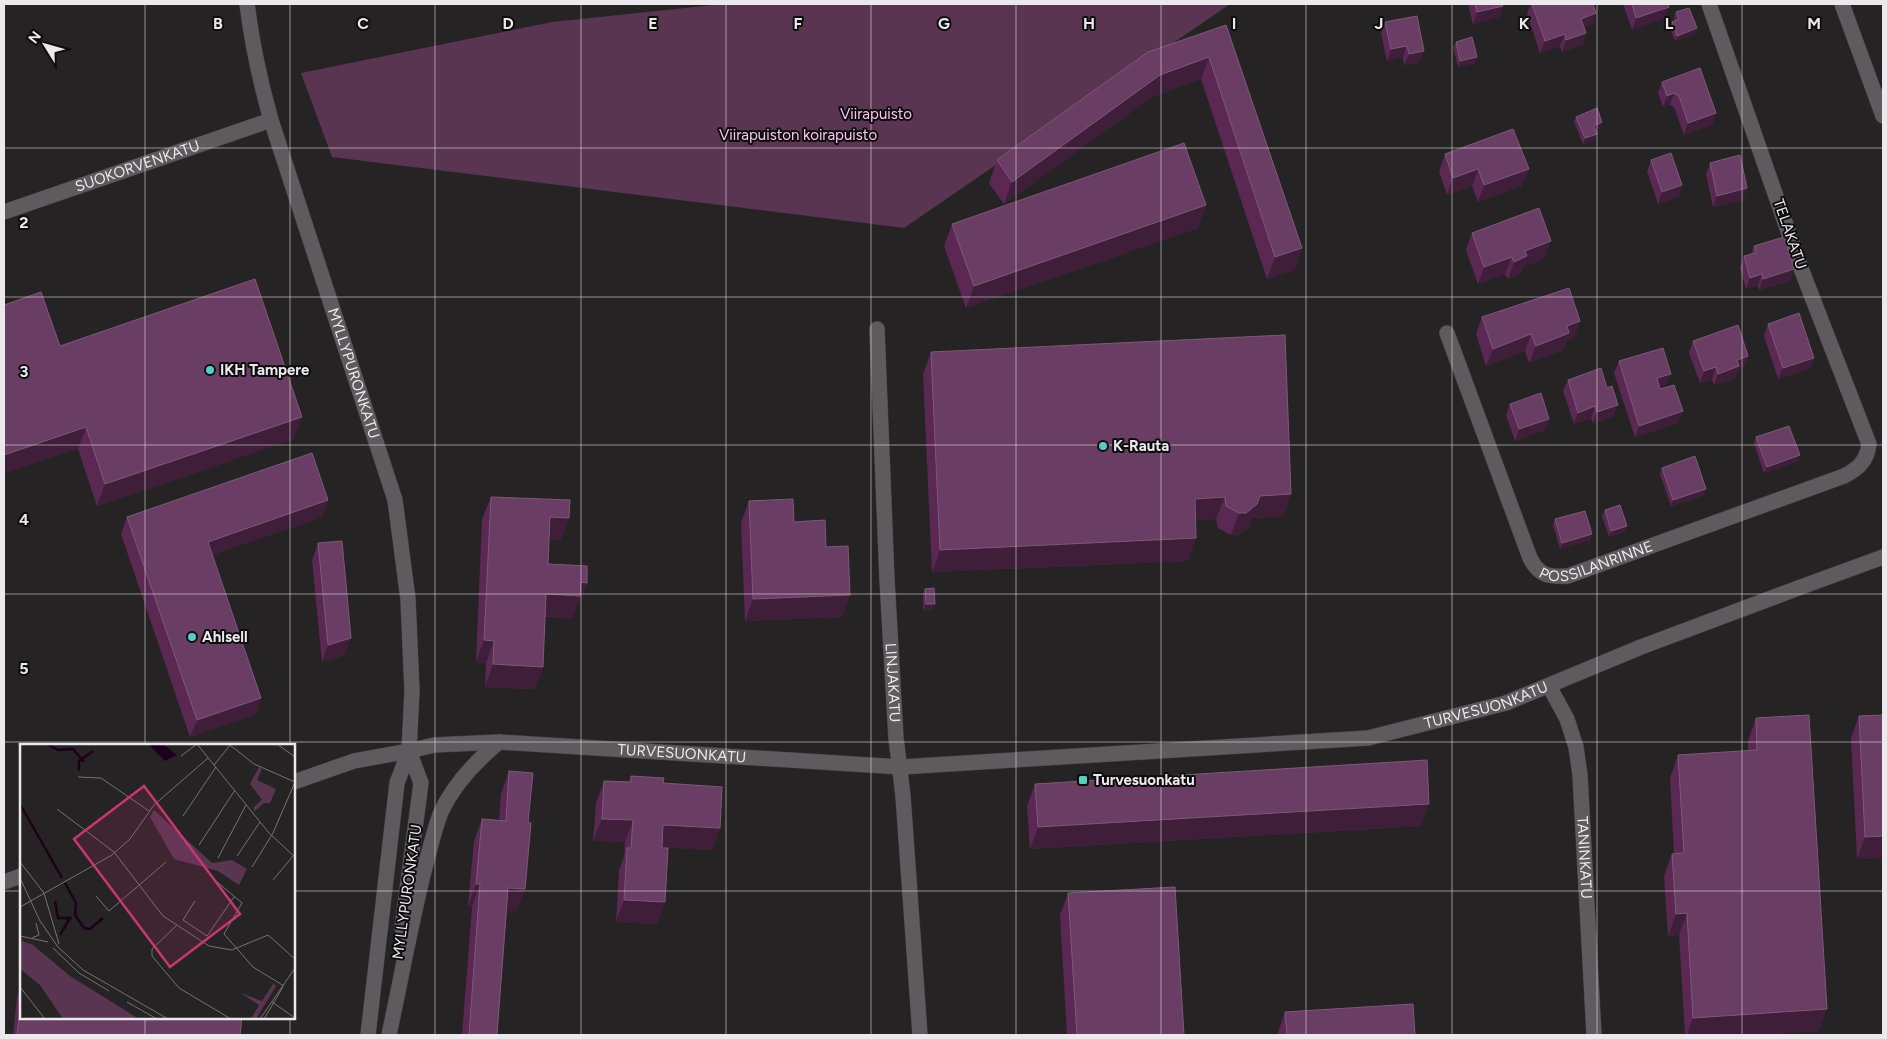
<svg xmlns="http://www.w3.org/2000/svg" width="1887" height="1039" viewBox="0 0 1887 1039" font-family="Figtree,sans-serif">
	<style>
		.green { fill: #593552 }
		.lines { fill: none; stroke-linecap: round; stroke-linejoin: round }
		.street-casing { stroke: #444143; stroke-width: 16 }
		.secondary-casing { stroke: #444143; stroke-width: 16 }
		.street { stroke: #5e5a5d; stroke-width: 15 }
		.secondary { stroke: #5e5a5d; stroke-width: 15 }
		.wall { fill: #5b2853 }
		.shaded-wall { fill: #3f1e3a }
		.building { fill: #6a3d64; stroke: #7e5879 }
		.grid { fill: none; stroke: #ebe9eb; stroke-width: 1; stroke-opacity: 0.55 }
		.poi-dot { fill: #59cebf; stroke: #0e0d0e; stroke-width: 2 }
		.labels { text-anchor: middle; stroke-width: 4; stroke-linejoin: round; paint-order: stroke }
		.park-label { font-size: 15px; fill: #f9c5ee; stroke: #0e0d0e }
		.street-label { font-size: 15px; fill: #ebe9eb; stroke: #0e0d0e }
		.poi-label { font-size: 15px; font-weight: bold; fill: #ebe9eb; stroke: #0e0d0e; text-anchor: start }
		.inset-river { fill: none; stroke: #1d0019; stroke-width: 2.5 }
		.inset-road { fill: none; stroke: #757274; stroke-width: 1 }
		.view { fill: #c83771; fill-opacity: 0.15; stroke: #c83771; stroke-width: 2.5 }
		.inset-edge { fill: none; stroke: #ebe9eb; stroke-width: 2.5 }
		.grid-label { font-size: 16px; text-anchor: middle; font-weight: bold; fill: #ebe9eb; stroke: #0e0d0e; stroke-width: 4; stroke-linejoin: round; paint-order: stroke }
	</style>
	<rect width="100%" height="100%" fill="#262325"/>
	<path class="green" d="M723 4H1230L904 228 332 157 301 73 552 22Z"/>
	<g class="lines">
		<defs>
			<g id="street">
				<path d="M1842 4 1883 116"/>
				<path id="s1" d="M4 212 271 120"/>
				<path id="s2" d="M877 329 887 580 896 738 903 796 920 1035"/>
				<path id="s3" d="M1447 333 1530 558C1539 576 1549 577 1568 576L1844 476C1858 469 1867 461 1869 444L1802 271 1709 4"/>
				<path id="s4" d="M1549 686 1567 719 1576 747 1580 775 1594 1035"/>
				<path d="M294 782 354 761 409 751"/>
				<path d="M4 882 21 876"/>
			</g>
			<g id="secondary">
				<path id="s5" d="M247 4C252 44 260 81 271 120L395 500 408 599 412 691 409 751 397 783 368 1035"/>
				<path id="s6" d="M409 751 434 745 499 742 901 767 1368 738 1506 703 1641 647 1801 587 1883 557"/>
				<path d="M402 928 421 783 409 751"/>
				<path d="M389 1035C401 979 411 923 425 867 430 849 434 830 441 812 454 784 476 761 499 742"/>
			</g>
		</defs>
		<use href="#street" class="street-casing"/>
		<use href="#secondary" class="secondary-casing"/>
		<use href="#street" class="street"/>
		<use href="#secondary" class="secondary"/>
	</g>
	<path class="wall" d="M1468 4H1502L1503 6 1499 17 1473 24Z
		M1531 4H1593L1592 25 1584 28 1586 33 1582 45 1562 52 1560 46 1540 53 1527 13Z
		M1623 4H1668L1665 18 1632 30Z
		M1676 12 1695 34 1675 41 1670 28 1672 22 1675 21 1674 18Z
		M1417 16 1420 62 1404 65 1403 57 1387 61 1381 34 1385 22Z
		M1226 25 1302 248 1294 270 1267 279 1201 79 1152 97 1004 204 989 183 997 160Z
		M1456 42 1475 63 1458 67 1453 47Z
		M1662 82 1716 113 1712 125 1684 135 1674 107 1670 105 1663 107 1658 93Z
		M1576 117 1602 122 1600 128 1595 130V140L1583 144 1574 122Z
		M1445 154 1522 186 1478 202 1472 186 1447 195 1439 171Z
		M1651 160 1682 185 1678 197 1658 204 1647 171Z
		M1710 163 1743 200 1713 207 1706 174Z
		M952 224 1198 228 966 308 944 246Z
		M1472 233 1545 258 1523 267 1521 273 1508 279 1505 274 1478 284 1466 250Z
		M1754 246 1794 269 1790 281 1759 290 1758 285 1746 289 1740 268 1744 256 1751 254Z
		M1482 317 1580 321 1574 338 1566 341 1563 350 1529 363 1525 351 1486 366 1476 334Z
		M1768 324 1814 358 1810 369 1778 379 1764 336Z
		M1693 341 1748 356 1744 367 1738 370 1735 378 1714 385 1712 379 1700 383 1689 353Z
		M60 346 294 439 97 506 78 449Z
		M931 352 1291 494 1283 516 1252 518 1249 527 1238 535H1231L1218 528 1216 519 1195 520 1188 561 932 572 923 374Z
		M1619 361 1666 385 1660 387V389L1683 411 1678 423 1635 437 1614 373Z
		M1568 380 1613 416 1593 423 1591 418 1574 424 1563 391Z
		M1510 404 1549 419 1545 430 1515 441 1506 415Z
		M1756 437 1800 455 1798 461 1764 473 1754 443Z
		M1662 468 1704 495 1671 506 1660 474Z
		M491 497 561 540 549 539 548 564 587 583 579 605H577L572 618 545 617 543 667 535 689 485 687 486 663 476 662 482 519Z
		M328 500 322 517 212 555 261 698 255 715 190 737 121 534 127 517Z
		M749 501 794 522 826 547 842 617 745 621 741 523Z
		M1605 510 1625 532 1609 537 1602 516Z
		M1555 519 1590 540 1560 549 1553 525Z
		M318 543 345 655 322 662 312 560Z
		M925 589 933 610H923V595Z
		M1859 716 1883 858 1857 859 1851 738Z
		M1756 718 1819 1031 1757 1035H1685L1679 935 1668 936 1664 876 1672 854H1674L1670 778 1678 755 1748 751V741Z
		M509 771 528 822 525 889 516 911 507 910 497 1035H462L472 907 468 906 474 841 482 819 499 820 501 794Z
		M631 776 663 783 720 828 712 850 662 847 665 902 657 924 616 922 619 870 624 857 625 842 593 841 596 803 604 781 629 782Z
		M1035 784 1421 826 1030 849 1027 806Z
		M1068 893 1184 1035H1067L1060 915Z
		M21 986V1018L240 1035H13L17 997Z
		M1285 1012 1415 1035H1277Z"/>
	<path class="shaded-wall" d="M1503 6 1499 17 1473 24 1477 12Z
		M1669 7 1665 18 1632 30 1636 18Z
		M1596 13 1592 25 1577 31 1581 19Z
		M1697 28 1695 34 1675 41 1677 36Z
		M1586 33 1582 45 1562 52 1566 40Z
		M1565 34 1560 46 1540 53 1545 41Z
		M1407 46 1403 57 1387 61 1391 49Z
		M1424 51 1420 62 1404 65 1409 54Z
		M1209 57 1201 79 1152 97 1004 204 1012 182 1160 75Z
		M1477 57 1475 63 1458 67 1460 61Z
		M1674 93 1670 105 1663 107 1667 96Z
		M1716 113 1712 125 1684 135 1688 123Z
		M1602 122 1600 128 1591 132 1594 126Z
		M1597 134 1595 140 1583 144 1585 138Z
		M1478 169 1472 186 1447 195 1453 178Z
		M1529 169 1522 186 1478 202 1484 185Z
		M1682 185 1678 197 1658 204 1662 192Z
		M1747 188 1743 200 1713 207 1717 196Z
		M1206 205 1198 228 966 308 974 286Z
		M1551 241 1545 258 1523 267 1521 273 1508 279 1514 262 1525 251Z
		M1302 248 1294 270 1267 279 1275 257Z
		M1512 257 1505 274 1478 284 1484 267Z
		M1794 269 1790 281 1759 290 1763 279Z
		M1762 274 1758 285 1746 289 1750 278Z
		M1580 321 1574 338 1566 341 1563 350 1529 363 1536 346 1567 326Z
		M1531 334 1525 351 1486 366 1493 349Z
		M1748 356 1744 367 1738 370 1735 378 1714 385 1718 374 1737 360Z
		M1814 358 1810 369 1778 379 1783 368Z
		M1716 367 1712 379 1700 383 1704 371Z
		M1671 374 1666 385 1653 389 1657 378Z
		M1618 405 1613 416 1593 423 1597 412Z
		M1595 406 1591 418 1574 424 1578 413Z
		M1683 411 1678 423 1635 437 1639 426Z
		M302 417 294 439 97 506 105 484Z
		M1549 419 1545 430 1515 441 1519 429Z
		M86 427 78 449 4 474V455Z
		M1800 455 1798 461 1764 473 1767 467Z
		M1706 489 1704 495 1671 506 1673 500Z
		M1291 494 1283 516 1252 518 1249 527 1238 535H1231L1239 513 1260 496Z
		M1225 497 1216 519 1187 521 1195 499Z
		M328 500 322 517 201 559 208 542Z
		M550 517 569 518 561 540 542 539Z
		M1627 526 1625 532 1609 537 1611 531Z
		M1592 534 1590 540 1560 549 1562 543Z
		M1196 538 1188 561 932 572 940 550Z
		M581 582 587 583 579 605H577L572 618 538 616 546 594Z
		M850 595 842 617 745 621 753 599Z
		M926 604H935L933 610H923Z
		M351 638 345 655 322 662 328 645Z
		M484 640 494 641 486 663 476 662Z
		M493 664 543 667 535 689 485 687Z
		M261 698 255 715 190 737 197 720Z
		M1429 804 1421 826 1030 849 1038 827Z
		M602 819 633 820 625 842 593 841Z
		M663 825 720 828 712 850 655 847Z
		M1883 836V858L1857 859 1865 837Z
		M476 884H480L472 907 468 906Z
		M508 888 525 889 516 911 500 910Z
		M624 900 665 902 657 924 616 922Z
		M1687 913 1679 935 1668 936 1676 914Z
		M1827 1009 1819 1031 1757 1035H1687L1693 1018Z"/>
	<path class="building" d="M1475 4H1502L1503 6 1477 12Z
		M1532 4H1593L1596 13 1581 19 1586 33 1566 40 1565 34 1545 41Z
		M1632 4H1668L1669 7 1636 18Z
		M1689 8 1697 28 1677 36 1672 22 1679 19 1676 12Z
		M1417 16 1424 51 1409 54 1407 46 1391 49 1385 22Z
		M1226 25 1302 248 1275 257 1209 57 1160 75 1012 182 997 160 1148 52Z
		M1472 37 1477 57 1460 61 1456 42Z
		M1700 68 1716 113 1688 123 1679 96 1674 93 1667 96 1662 82Z
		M1597 108 1602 122 1594 126 1597 134 1585 138 1576 117Z
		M1513 129 1529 169 1484 185 1478 169 1453 178 1445 154Z
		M1184 143 1206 205 974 286 952 224Z
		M1671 153 1682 185 1662 192 1651 160Z
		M1740 155 1747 188 1717 196 1710 163Z
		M1539 208 1551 241 1525 251 1527 256 1514 262 1512 257 1484 267 1472 233Z
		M1784 237 1794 269 1763 279 1762 274 1750 278 1744 256 1756 253 1754 246Z
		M255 279 302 417 105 484 86 427 4 455V305L41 292 60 346Z
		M1569 288 1580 321 1567 326 1569 333 1536 346 1531 334 1493 349 1482 317Z
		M1799 313 1814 358 1783 368 1768 324Z
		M1738 325 1748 356 1737 360 1739 366 1718 374 1716 367 1704 371 1693 341Z
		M1285 335 1291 494 1260 496 1257 504 1246 513H1239L1226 506 1225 497 1195 499 1196 538 940 550 931 352Z
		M1663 348 1671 374 1657 378 1660 389 1674 385 1683 411 1639 426 1619 361Z
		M1601 368 1607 388 1612 386 1618 405 1597 412 1595 406 1578 413 1568 380Z
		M1541 393 1549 419 1519 429 1510 404Z
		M1789 426 1800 455 1767 467 1756 437Z
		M312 453 328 500 208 542 261 698 197 720 127 517Z
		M1695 456 1706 489 1673 500 1662 468Z
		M491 497 570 500 569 518 550 517 548 564 587 566V583L581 582 580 596 546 594 543 667 493 664 494 641 484 640Z
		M793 499 794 522 825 520 826 547 848 546 850 595 753 599 749 501Z
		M1620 505 1627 526 1611 531 1605 510Z
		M1585 511 1592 534 1562 543 1555 519Z
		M342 541 351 638 328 645 318 543Z
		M934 588 935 604H926L925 589Z
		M1809 715 1827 1009 1693 1018 1687 913 1676 914 1672 854 1684 853 1678 755 1757 750 1756 718Z
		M1883 715V836L1865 837 1859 716Z
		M1427 760 1429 804 1038 827 1035 784Z
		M509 771 533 773 528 822 531 823 525 889 508 888 497 1035H469L480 884H476L482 819 506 821Z
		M631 776 664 778 663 783 722 787 720 828 663 825 662 848H668L665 902 624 900 627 848H631L633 820 602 819 604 781 631 782Z
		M1175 887 1184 1035H1077L1068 893Z
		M21 1000V1018H242L240 1035H17Z
		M1413 1004 1415 1035H1287L1285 1012Z"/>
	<path class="grid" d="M145 4V745M290 4V745M435 4V1035M581 4V1035M726 4V1035M871 4V1035M1016 4V1035M1161 4V1035M1306 4V1035M1452 4V1035M1597 4V1035M1742 4V1035M4 148H1883M4 297H1883M4 445H1883M4 594H1883M4 742H1883M4 891H21M294 891H1883M145 1018V1035M290 1018V1035"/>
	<g class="poi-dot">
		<circle cx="210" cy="370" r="5"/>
		<circle cx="1103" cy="446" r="5"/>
		<circle cx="192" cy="637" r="5"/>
		<rect x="1078" y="775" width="10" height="10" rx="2.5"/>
	</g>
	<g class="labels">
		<g class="park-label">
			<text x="876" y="119">Viirapuisto</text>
			<text x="798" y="140">Viirapuiston koirapuisto</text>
		</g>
		<g class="street-label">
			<text dy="5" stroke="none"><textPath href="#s1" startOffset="141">SUOKORVENKATU</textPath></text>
			<text transform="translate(1790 234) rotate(71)" y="5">TELAKATU</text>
			<text dy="5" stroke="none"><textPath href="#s5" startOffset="385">MYLLYPURONKATU</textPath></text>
			<text dy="5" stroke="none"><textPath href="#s3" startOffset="316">POSSILANRINNE</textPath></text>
			<text dy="5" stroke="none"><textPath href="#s2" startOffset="354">LINJAKATU</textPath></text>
			<text dy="5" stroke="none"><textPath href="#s6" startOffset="1084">TURVESUONKATU</textPath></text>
			<text dy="5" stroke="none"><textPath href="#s6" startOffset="274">TURVESUONKATU</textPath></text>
			<text dy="5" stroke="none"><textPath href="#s4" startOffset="178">TANINKATU</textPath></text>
			<text transform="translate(407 892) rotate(-82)" y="5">MYLLYPURONKATU</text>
		</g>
		<g class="poi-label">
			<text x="220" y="375">IKH Tampere</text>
			<text x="1113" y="451">K-Rauta</text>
			<text x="202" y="642">Ahlsell</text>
			<text x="1093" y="785">Turvesuonkatu</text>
		</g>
	</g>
	<g transform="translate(20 744)">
		<rect width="275" height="275" fill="#262325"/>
		<path d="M239 23 242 25 237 36 256 45 250 59H244L235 67 233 64 242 56 230 40ZM134 66 192 119 212 116 227 125 219 141 198 127 154 115 130 73ZM0 196 13 201 50 232 119 275H43L20 241 0 225ZM246 235 254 240 256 242 236 275H231L239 261 221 249 242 257 253 240Z" fill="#593552"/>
		<path d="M135 0 144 1 157 11 145 17 130 2Z" fill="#1d0019"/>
		<path class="inset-river" d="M27 0 38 6 53 5 64 18M59 27V17L73 7M0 60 42 134M45 139 56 159 55 171 64 184 70 185 83 174M35 157 38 174H52M40 191 50 174"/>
		<path class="inset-road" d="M177 0 249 89 275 113M257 0 275 13M210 1 234 20 275 38M161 12 177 0M194 21 211 0M58 33 81 34 129 67M37 65 94 108M163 72 196 23M179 101 215 46M94 108 143 172 189 202 212 206 248 191 275 215M217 112 240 78M198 114 226 61M0 118 24 149 39 200M232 123 253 89 275 38M0 134 20 177 38 203 63 226 148 275M253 136 273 112M196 137 222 159 204 190 233 223 264 242M76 152 89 167 146 118M175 157 163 176 187 192 214 153M0 163 92 111 110 95 134 61 188 14M156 182 132 205V212L159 244 211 275M0 192 28 198M12 194 19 191 16 179M33 204 59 229 89 247M0 243 25 275M107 258 137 275M252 258 275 274M240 275 275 224M244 275 263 243"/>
		<path class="view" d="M124 42 220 170 150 223 54 95Z"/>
		<rect width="275" height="275" class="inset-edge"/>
	</g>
	<g class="grid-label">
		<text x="218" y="29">B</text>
		<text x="363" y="29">C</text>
		<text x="508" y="29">D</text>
		<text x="653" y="29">E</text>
		<text x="798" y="29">F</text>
		<text x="944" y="29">G</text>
		<text x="1089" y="29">H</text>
		<text x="1234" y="29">I</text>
		<text x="1379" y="29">J</text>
		<text x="1524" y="29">K</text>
		<text x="1669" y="29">L</text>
		<text x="1814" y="29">M</text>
		<text x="24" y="228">2</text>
		<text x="24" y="377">3</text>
		<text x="24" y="525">4</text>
		<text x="24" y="674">5</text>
	</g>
	<rect width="1887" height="1039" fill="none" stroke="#ebe9eb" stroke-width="10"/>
	<g transform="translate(45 45) rotate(307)" stroke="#0e0d0e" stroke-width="4" paint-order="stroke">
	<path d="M0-4L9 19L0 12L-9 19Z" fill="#ebe9eb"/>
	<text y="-8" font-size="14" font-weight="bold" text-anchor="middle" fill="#ebe9eb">N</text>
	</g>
</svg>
